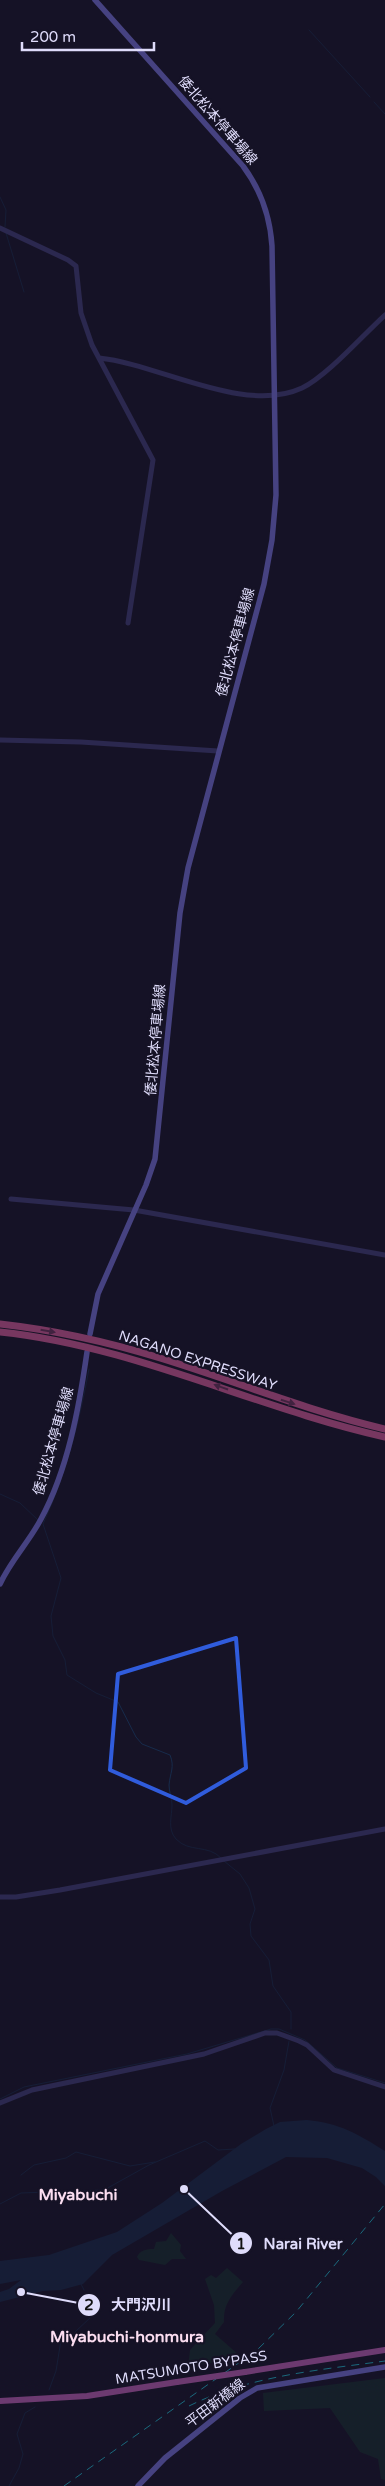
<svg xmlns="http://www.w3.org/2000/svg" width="385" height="2486" viewBox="0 0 385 2486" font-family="'Varela Round','Noto Sans JP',sans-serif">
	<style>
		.green { fill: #162f2e }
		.water { fill: #172b4b }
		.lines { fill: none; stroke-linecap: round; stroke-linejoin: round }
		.stream { stroke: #172b4b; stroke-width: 1 }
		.tertiary { stroke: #454380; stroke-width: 5 }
		.secondary { stroke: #807df0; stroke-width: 5.5 }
		.trunk { stroke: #d66aca; stroke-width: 6 }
		.motorway { stroke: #ed64a6; stroke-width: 7 }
		.rail { stroke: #1ed1e5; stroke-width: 1; stroke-dasharray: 8 6; stroke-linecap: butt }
		.trunk-bridge { stroke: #d66aca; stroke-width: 6 }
		.oneway { fill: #773760 }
		.marked { fill: none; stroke: #305cdc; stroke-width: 4; stroke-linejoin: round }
		.labels { text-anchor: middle; stroke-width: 4.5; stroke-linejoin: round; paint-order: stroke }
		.street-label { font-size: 14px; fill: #dfdcfb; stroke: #161326 }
		.quarter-label { font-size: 16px; font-weight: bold; fill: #fbddf0; stroke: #161326 }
		.leader { fill: none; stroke: #dfdcfb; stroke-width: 2 }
		.callout-dot { fill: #dfdcfb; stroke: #161326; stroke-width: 2 }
		.mark-label { font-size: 15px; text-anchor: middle; font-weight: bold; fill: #111 }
		.callout-label { font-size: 15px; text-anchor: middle; font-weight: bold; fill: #dfdcfb; stroke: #161326; stroke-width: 4.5; stroke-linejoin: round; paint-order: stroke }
	</style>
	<rect width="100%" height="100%" fill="#161326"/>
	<path class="green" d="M171 2233 181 2245 180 2251 186 2259H172L165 2265 139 2260 137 2257C140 2250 146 2249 154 2249L156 2242 166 2241Z
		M227 2268 243 2282C232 2295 223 2304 224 2322L215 2334 239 2355V2358L188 2367 190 2350 215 2323 214 2305 205 2279 211 2275 216 2278Z
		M385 2378V2480L381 2479 378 2459 360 2452 330 2408 264 2411 263 2393Z"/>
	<path class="water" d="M307 2120C339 2123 358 2134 385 2151V2186L376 2177 362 2168 327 2158 286 2157 222 2191 112 2255 83 2284 61 2290 43 2291 0 2302V2292L9 2289 21 2280 0 2284V2261L49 2255 117 2232 162 2203 241 2144 266 2129 280 2122Z"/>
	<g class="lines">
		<path class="stream" d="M309 30 370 97
			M374 102 385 114
			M0 197 6 210 5 227
			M6 233 24 292
			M89 1369C79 1423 66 1474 43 1524L61 1578 51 1616 53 1636 65 1660 67 1675 96 1693 118 1702 136 1737 142 1744 170 1755C175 1767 170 1773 169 1785 169 1792 172 1798 172 1805 172 1816 167 1829 176 1839 189 1853 208 1844 221 1858
			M0 1494 20 1503 38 1520
			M224 1861 240 1874 249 1888 255 1909 250 1924 251 1936 269 1960 273 1986 291 2012V2029
			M0 2099 24 2087 187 2054 271 2029H279L305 2040 337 2068 385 2083
			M274 2126 270 2108 284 2070 289 2041
			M21 2175 34 2165 66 2158 76 2152 130 2166 155 2162
			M0 2204 21 2193 104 2190 149 2165 205 2141 218 2150 235 2149
			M81 2284 84 2290
			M75 2332 91 2317 85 2296
			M49 2390 56 2371 61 2340 64 2338
			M9 2486 19 2468 23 2454 17 2434 25 2413 35 2407"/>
		<path class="tertiary" d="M0 228 68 260 76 266 81 313 92 345 153 460 128 623
			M99 358C159 364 244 415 302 388 327 376 364 334 385 315
			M0 740 81 742 218 751
			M11 1199 134 1210 385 1255
			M0 1897H16L60 1890 385 1829
			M0 2103 32 2090 204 2054 265 2033H277L299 2041 307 2045 334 2070 385 2087"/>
		<path class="secondary" d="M90 1334 98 1294 146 1185 155 1159 180 913 188 868 264 584 272 540 276 495 272 246C270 216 261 190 243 166L95 0
			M0 1584C11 1560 29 1542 41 1519 68 1469 79 1408 87 1352
			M138 2486 165 2458 240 2398 257 2388 385 2367"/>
		<path class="trunk" d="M245 2372 385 2350
			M0 2401 87 2396 177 2382"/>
		<path class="motorway" d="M0 1324C54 1330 108 1342 160 1358 235 1381 308 1411 385 1429
			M0 1332C134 1346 255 1408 385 1437"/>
		<path class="rail" d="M189 2406C249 2376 319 2370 385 2361
			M64 2486 257 2350 296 2312 385 2204"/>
		<path class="trunk-bridge" d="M177 2382 245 2372"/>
	</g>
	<defs><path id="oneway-solid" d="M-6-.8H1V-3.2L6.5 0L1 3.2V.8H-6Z" transform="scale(1.25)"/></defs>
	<g class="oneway">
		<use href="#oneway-solid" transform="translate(48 1331) rotate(10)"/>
		<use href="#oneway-solid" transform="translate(221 1387) rotate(-161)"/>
		<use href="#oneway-solid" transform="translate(288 1402) rotate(18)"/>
	</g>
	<path d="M0 0H385V2486H0ZM236 1638 246 1768 186 1803 110 1770 118 1674Z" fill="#161326" fill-opacity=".55" fill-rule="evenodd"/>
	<path class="marked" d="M236 1638 246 1768 186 1803 110 1770 118 1674Z"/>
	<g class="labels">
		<g class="street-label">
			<text transform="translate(218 120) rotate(49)" y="5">倭北松本停車場線</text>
			<text transform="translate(235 642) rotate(-75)" y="5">倭北松本停車場線</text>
			<text transform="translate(155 1040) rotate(-85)" y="5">倭北松本停車場線</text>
			<text transform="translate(198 1360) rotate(18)" y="5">NAGANO EXPRESSWAY</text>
			<text transform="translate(53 1441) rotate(-74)" y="5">倭北松本停車場線</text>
			<text transform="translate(191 2367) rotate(-9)" y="5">MATSUMOTO BYPASS</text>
			<text transform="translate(215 2403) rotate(-37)" y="5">平田新橋線</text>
		</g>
		<g class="quarter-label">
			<text x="78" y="2200">Miyabuchi</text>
			<text x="127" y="2342">Miyabuchi-honmura</text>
		</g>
	</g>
	<path class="leader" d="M184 2189L241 2243M21 2292L89 2305"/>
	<g class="callout-dot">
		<circle cx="184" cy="2189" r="5"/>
		<circle cx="21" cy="2292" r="5"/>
		<circle cx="241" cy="2243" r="12"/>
		<circle cx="89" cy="2305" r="12"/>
	</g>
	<g class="mark-label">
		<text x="241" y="2249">1</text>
		<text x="89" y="2310">2</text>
	</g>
	<g class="callout-label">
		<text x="303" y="2249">Narai River</text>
		<text x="141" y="2310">大門沢川</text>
	</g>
	<path d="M22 42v8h132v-8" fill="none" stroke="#dfdcfb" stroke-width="2.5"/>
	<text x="30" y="42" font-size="15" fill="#dfdcfb" stroke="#161326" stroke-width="4" paint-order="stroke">200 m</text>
</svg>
